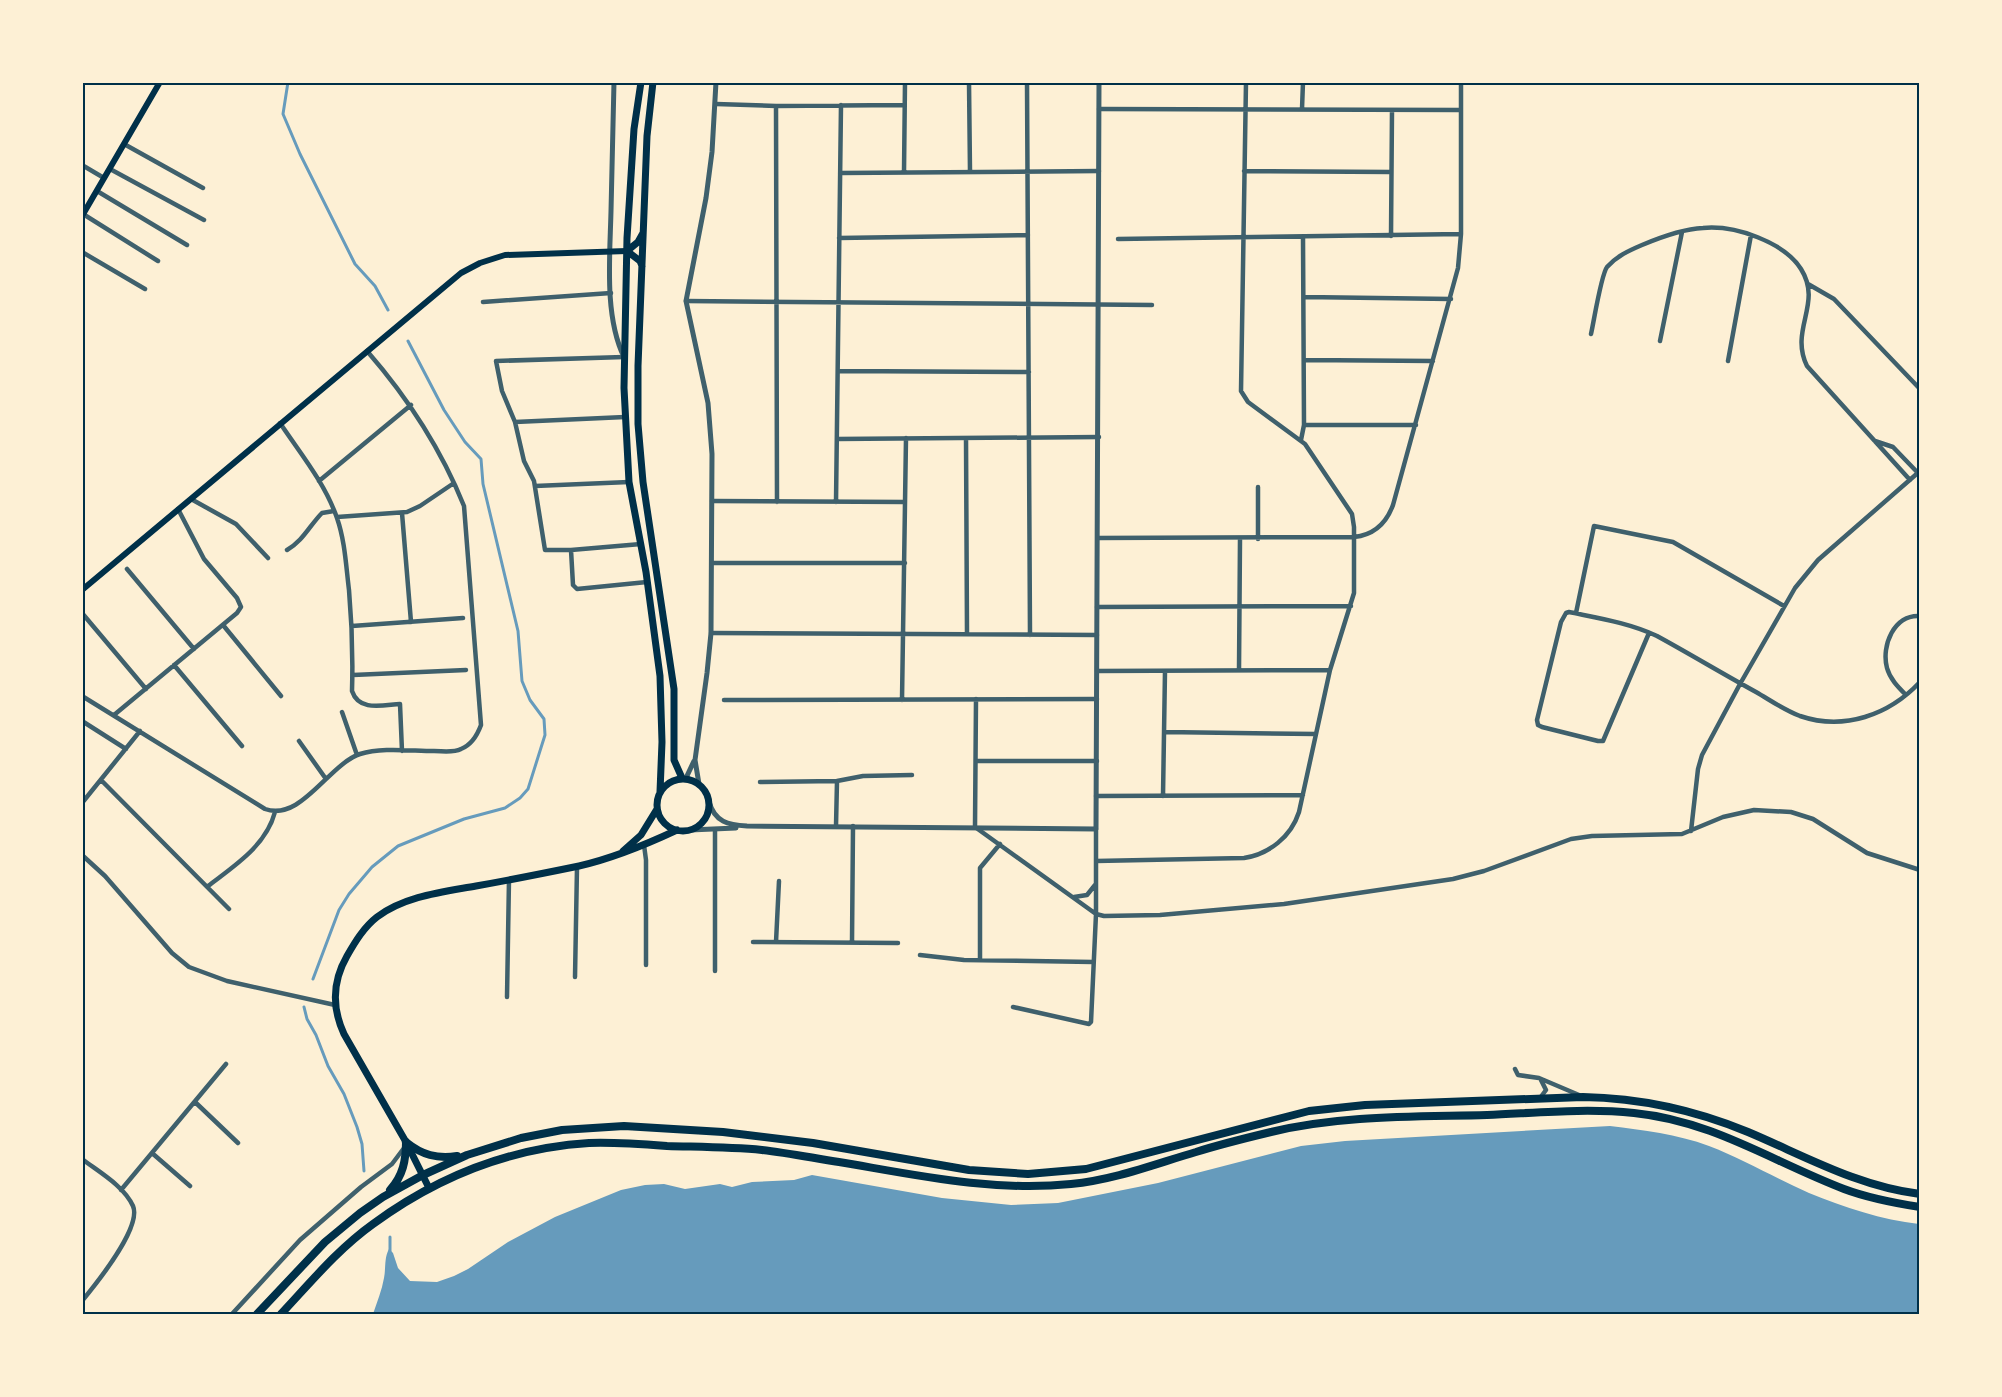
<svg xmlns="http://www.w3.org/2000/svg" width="2002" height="1397" viewBox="0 0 2002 1397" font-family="'PT Serif',serif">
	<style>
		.water { fill: #669bbc }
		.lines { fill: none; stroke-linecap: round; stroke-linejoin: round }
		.stream { stroke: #669bbc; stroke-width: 3 }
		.minor { stroke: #3f606c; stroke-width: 4.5 }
		.tertiary { stroke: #3f606c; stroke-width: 5 }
		.secondary { stroke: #003049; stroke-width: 6 }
		.primary { stroke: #003049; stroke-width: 7 }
		.trunk { stroke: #003049; stroke-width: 8 }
		.neatline { fill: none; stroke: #003049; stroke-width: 2 }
	</style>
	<rect width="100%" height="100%" fill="#fdf0d5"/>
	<path class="water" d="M1610 1126C1643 1130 1677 1134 1709 1146 1743 1159 1775 1178 1809 1193 1844 1207 1882 1220 1919 1224V1314H373C377 1302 382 1290 384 1278 386 1268 384 1258 389 1249L393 1253 398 1268 410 1281 437 1282 454 1276 468 1269 508 1242 555 1217 621 1190 645 1185 664 1184 685 1189 720 1184 732 1187 752 1182 794 1180 812 1175 942 1198 1011 1205 1058 1203 1158 1183 1301 1146 1345 1141Z"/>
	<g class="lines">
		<path class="stream" d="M288 82 283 114 300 154 355 264 375 286 388 310
			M313 979 339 910 349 894 372 867 398 846 464 819 505 808 520 798 528 789 545 735 544 719 530 700 522 681 518 631 483 484 481 459 465 442 444 410 408 341
			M304 1007 307 1019 316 1035 328 1066 344 1094 357 1127 362 1144 364 1171
			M390 1252V1237"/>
		<path class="minor" d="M969 82 970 172
			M1027 82 1030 635
			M716 104 776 106 904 105
			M776 106 777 502
			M1099 109 1461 110
			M1302 109 1303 82
			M124 144 203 188
			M82 165 104 178
			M110 169 204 220
			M1244 171 1391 172
			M904 172 905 82
			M840 173 1099 171
			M97 191 187 245
			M83 214 158 261
			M1391 236 1392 110
			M839 238 1028 235
			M1118 239 1461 234
			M82 252 145 289
			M1808 284 1834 299 1920 389
			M1304 297 1451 299
			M686 301 1152 305
			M483 302 611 293
			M1591 334C1594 321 1601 275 1607 267 1617 256 1628 251 1642 245 1661 237 1682 229 1703 228 1735 225 1784 242 1801 269 1823 304 1789 329 1807 366L1910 480
			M1660 341 1682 232
			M624 357 496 361 502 391 515 422 524 461 534 481 545 550H571L641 544
			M1304 360 1433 361
			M1728 361 1751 235
			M838 371 1029 372
			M515 422 625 417
			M280 423C300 453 325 483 337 518 345 541 346 566 349 590 352 624 353 657 352 691 359 712 383 705 400 704L402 751
			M1304 425H1416
			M966 438 967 634
			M837 439 1099 437
			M1301 440 1304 425 1303 237
			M1875 441 1893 447 1918 473
			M319 481 411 405
			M535 486 629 482
			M191 499 236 524 268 558
			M712 501 905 502
			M836 502 841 105
			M402 513 411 622
			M337 517 407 512 420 506 454 483
			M1098 538 1354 537C1374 535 1386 524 1393 505L1458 268 1461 234V82
			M1258 539V487
			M287 550C303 541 310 525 322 513L334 511
			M571 550 573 585 577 589 647 582
			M712 563H905
			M127 569 194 649
			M1097 607 1351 606
			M82 613 146 689
			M1576 613 1594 526 1673 542 1784 606
			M223 625 281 696
			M352 626 463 618
			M711 633 1097 635
			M1649 633 1603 741H1598L1542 727 1538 725 1537 720 1561 622 1566 613 1569 612C1598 618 1630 623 1657 636 1690 654 1723 674 1756 692 1770 700 1784 710 1800 716 1844 731 1889 715 1920 682
			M174 665 242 746
			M1239 670 1240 539
			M1097 671 1330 670
			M353 675 466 670
			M1906 695C1898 687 1890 679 1887 668 1881 646 1894 614 1920 616
			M82 696 265 809C301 822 328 765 360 754 382 747 411 751 434 751 443 751 453 753 461 749 471 745 477 736 481 725L464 506C441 449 408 398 367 351
			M976 699 975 827 1096 914 1104 916 1160 915 1284 904 1453 879 1484 871 1571 839 1592 836 1682 834 1723 817 1754 810 1791 812 1813 819 1867 853 1920 870
			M724 700 1097 699
			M902 700 906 438
			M342 712 357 755
			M114 715 237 613 241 607 237 598 204 559 178 509
			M82 721 126 749
			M1164 732 1316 734
			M299 741 326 779
			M976 761H1097
			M101 780 229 909
			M837 781 863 776 912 775
			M760 782 837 781 836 826
			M1096 796 1303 795
			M1163 796 1165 671
			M82 803 140 731
			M715 830V971
			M1691 831 1698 769 1702 755 1740 684 1795 588 1818 560 1920 471
			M644 845 646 860V965
			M82 855 105 876 172 953 189 967 227 981 335 1005
			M1096 861 1244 858C1269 854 1291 837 1299 812L1330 670 1354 593V527L1352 514 1305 444 1248 402 1241 391 1246 82
			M208 886C234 866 266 846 275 812
			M1074 897 1087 895 1095 885
			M753 942 898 943
			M776 942 779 881
			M852 942 853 826
			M920 955 964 960 1093 962
			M980 960V868L1000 844
			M575 977 577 867
			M507 997 509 879
			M1013 1007 1089 1024 1091 1022 1096 914V829
			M1515 1069 1518 1075 1539 1078 1579 1095
			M1540 1098 1546 1090 1541 1080
			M195 1102 238 1143
			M152 1153 190 1186
			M82 1159C99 1172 124 1186 133 1206 142 1227 96 1284 82 1301
			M121 1190 226 1064
			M232 1314 300 1240 361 1187 392 1164 404 1148"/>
		<path class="tertiary" d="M614 82C613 125 612 168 611 211 610 256 604 316 624 357
			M686 778 694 761
			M699 784 695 760 707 673 711 633 712 454 708 403 686 301 706 198 712 152 716 82
			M709 802C715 822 728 825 747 826L1096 829 1099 82
			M690 830 736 828"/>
		<path class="secondary" d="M82 216 160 82
			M82 590 461 273 480 263 505 255 627 251"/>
		<path class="primary" d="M641 82 634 129 627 238 624 388 629 482 646 572 660 676 662 742 660 792
			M653 82 647 136 638 366V424L643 482 674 689V760L682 778
			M627 251 638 242 643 233
			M627 251 640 261 642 266
			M657 805a26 26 0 1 1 52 0a26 26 0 1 1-52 0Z
			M623 851 641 835 657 809
			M429 1188 406 1142 344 1034C332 1008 332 982 347 956 355 942 364 927 377 917 405 896 443 892 476 886 510 880 545 873 579 866 614 858 645 845 677 830"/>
		<path class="trunk" d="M406 1142C422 1155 437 1159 457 1156
			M390 1190C403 1176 406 1160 406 1142
			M257 1314 325 1242 360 1213 383 1197 423 1175 467 1155 521 1138 562 1130 624 1126 723 1132 813 1143 969 1170 1028 1174 1086 1169 1309 1111 1365 1105 1583 1097C1640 1098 1695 1110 1748 1132 1805 1156 1857 1186 1920 1194
			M281 1314C310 1283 338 1249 373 1224 437 1177 510 1148 589 1143 615 1142 641 1144 667 1146 699 1147 730 1147 762 1150 788 1153 813 1158 839 1162 916 1175 992 1192 1071 1184 1114 1180 1155 1164 1196 1152 1221 1144 1246 1138 1271 1132 1342 1115 1415 1117 1487 1115 1536 1113 1585 1108 1634 1113 1713 1121 1771 1161 1844 1189 1868 1198 1894 1203 1920 1207"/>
	</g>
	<rect width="2002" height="1397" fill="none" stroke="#fdf0d5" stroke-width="168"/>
	<rect x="84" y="84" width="1834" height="1229" class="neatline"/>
</svg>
